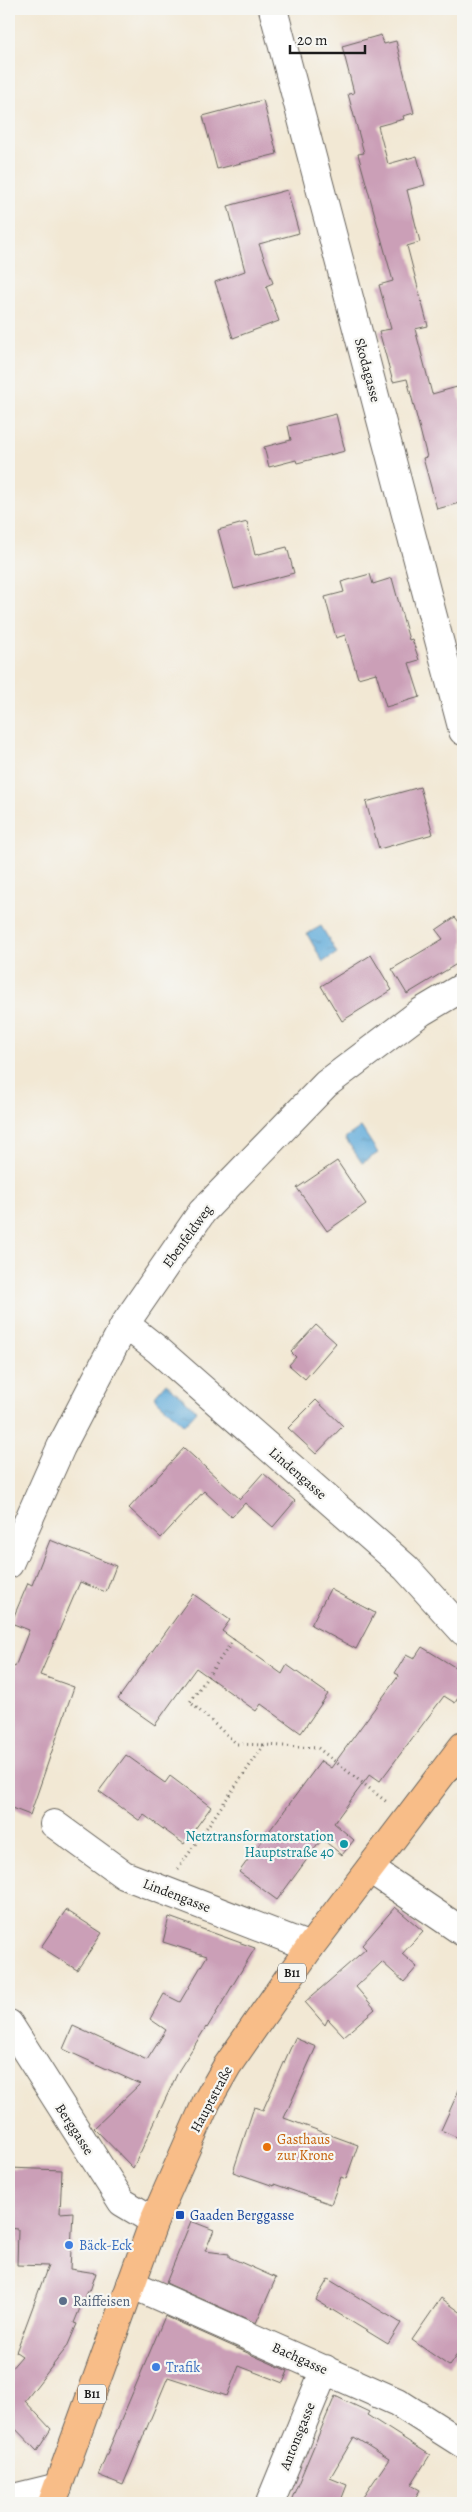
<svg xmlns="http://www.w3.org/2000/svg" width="472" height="2512" viewBox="0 0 472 2512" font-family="Alegreya,serif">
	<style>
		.water { fill: url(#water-ripples); stroke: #3f647b }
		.building { fill: #cb9fb7 }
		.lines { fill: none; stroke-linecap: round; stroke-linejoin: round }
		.street-casing { stroke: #67635c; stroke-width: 30 }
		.primary-casing { stroke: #67635c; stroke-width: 30 }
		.path { stroke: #67635c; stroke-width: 3; stroke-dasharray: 1 4; stroke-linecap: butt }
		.street { stroke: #fff; stroke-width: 28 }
		.primary { stroke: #f8bd88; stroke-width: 28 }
		.culture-dot { fill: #0f9aa8; stroke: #f6f6f2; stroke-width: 2 }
		.food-dot { fill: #e8710a; stroke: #f6f6f2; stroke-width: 2 }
		.transit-dot { fill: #1a4fb4; stroke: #f6f6f2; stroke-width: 2 }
		.shop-dot { fill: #3f7fe0; stroke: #f6f6f2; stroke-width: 2 }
		.service-dot { fill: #5c6f8a; stroke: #f6f6f2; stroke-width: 2 }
		.labels { text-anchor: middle; stroke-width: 4.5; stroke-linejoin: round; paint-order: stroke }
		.shield { fill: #f6f6f2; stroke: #5d5d5c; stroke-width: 1 }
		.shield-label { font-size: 12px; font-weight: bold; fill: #1c1c1c }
		.street-label { font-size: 14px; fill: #1c1c1c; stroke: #f6f6f2 }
		.culture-label { font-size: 14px; fill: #0d838f; stroke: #f6f6f2; text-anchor: end }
		.food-label { font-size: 14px; fill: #c56008; stroke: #f6f6f2; text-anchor: start }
		.transit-label { font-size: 14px; fill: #164399; stroke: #f6f6f2; text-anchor: start }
		.shop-label { font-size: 14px; fill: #366cbe; stroke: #f6f6f2; text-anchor: start }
		.service-label { font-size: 14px; fill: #4e5e75; stroke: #f6f6f2; text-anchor: start }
	</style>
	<defs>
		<pattern id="water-ripples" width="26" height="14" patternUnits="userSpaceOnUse" patternTransform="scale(1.25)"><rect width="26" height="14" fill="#62acda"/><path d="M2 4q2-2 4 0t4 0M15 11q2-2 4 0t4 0" fill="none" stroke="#508bb0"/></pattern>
	</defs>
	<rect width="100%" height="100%" fill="#f6f6f2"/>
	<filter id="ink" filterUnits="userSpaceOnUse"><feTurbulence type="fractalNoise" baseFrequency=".02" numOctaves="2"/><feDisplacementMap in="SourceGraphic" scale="10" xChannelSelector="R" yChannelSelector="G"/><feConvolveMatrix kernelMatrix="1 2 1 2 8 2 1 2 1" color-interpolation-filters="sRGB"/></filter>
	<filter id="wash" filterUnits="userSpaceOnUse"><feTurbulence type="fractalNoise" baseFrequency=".0096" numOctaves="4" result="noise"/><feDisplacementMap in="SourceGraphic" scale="20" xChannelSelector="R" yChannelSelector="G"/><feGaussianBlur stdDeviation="1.12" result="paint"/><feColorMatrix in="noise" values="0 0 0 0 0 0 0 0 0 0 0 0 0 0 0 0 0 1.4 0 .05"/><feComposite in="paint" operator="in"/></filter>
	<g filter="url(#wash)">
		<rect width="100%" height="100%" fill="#f2e8d4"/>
		<path class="water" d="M321 926 337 953 323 962 307 934Z
			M361 1127 378 1153 362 1163 345 1138Z
			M166 1383 197 1411 184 1425 154 1397Z"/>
		<g id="blocks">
			<path class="building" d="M381 35 384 44 396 41 414 113 403 116 404 119 378 126 388 164 417 156 425 185 407 190 420 242 407 246 428 326 415 329 432 394 457 387 463 412V502L437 509 423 458 427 457 407 379 393 382 379 331 391 329 379 285 393 281 358 154 364 153 348 94 354 93 342 46Z
				M263 100 277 154 217 169 203 116Z
				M287 190 299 233 259 244 273 283 266 286 279 321 233 338 215 282 245 271 228 206Z
				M336 414 345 451 297 463 296 460 269 467 264 447 291 440 288 426Z
				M247 522 255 555 287 547 294 573 234 589 218 530Z
				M370 574 373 584 392 578 409 640 412 639 419 660 409 663 420 697 386 707 376 673 358 678 345 635 336 638 325 597 344 592 341 582Z
				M420 787 433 834 379 849 366 802Z
				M455 917 463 927V966L460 962 407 994 392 969 443 939 436 930Z
				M371 955 392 990 342 1021 321 986Z
				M337 1161 366 1204 327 1231 297 1188Z
				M316 1325 336 1343 305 1379 289 1365 296 1357 291 1352Z
				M316 1400 343 1426 316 1454 288 1428Z
				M184 1448 240 1499 263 1473 295 1501 273 1527 245 1503 232 1517 204 1491 161 1538 129 1508Z
				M50 1540 116 1566 106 1592 80 1582 40 1675 74 1687 30 1815 9 1807V1664L15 1667 29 1630 11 1623 28 1583 32 1585Z
				M330 1589 375 1613 356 1649 311 1625Z
				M193 1594 230 1620 222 1631 282 1674 287 1665 328 1694 301 1733 261 1704 256 1711 196 1668 155 1725 118 1699Z
				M422 1647 463 1672V1689L455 1703 444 1696 380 1781 370 1774 334 1823 354 1840 342 1855 322 1839 277 1900 239 1872 321 1761 331 1768 399 1675 395 1673 406 1655 414 1659Z
				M126 1755 165 1783 170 1776 211 1807 184 1844 144 1815 140 1821 99 1791Z
				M395 1907 423 1931 402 1954 417 1967 404 1982 382 1962 356 1987 375 2009 344 2036 328 2019 325 2025 305 2002 366 1949 362 1945Z
				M66 1910 102 1933 77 1970 41 1947Z
				M169 1917 255 1948 207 2028 206 2027 179 2070 133 2168 94 2128 140 2084 63 2049 73 2026 147 2060 166 2030 150 2019 164 1994 180 2002 207 1956 163 1942Z
				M295 2038 316 2047 284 2118 358 2145 346 2179 341 2177 331 2204 274 2184V2186L233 2172 254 2107 263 2110Z
				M463 2081V2140L441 2130Z
				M9 2168 62 2170 60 2213 73 2212 70 2269 96 2273 90 2291H87L74 2323 77 2324 67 2347 25 2401 51 2429 37 2451 9 2422V2371L22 2356 16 2352 48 2266 17 2265 18 2229 9 2228Z
				M191 2221 214 2230 205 2251 229 2254V2257L276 2278 256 2323 166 2283Z
				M328 2279 401 2323 388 2344 316 2300Z
				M441 2298 463 2314V2346L449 2366 412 2340Z
				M165 2316 288 2371 283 2383 239 2366 227 2396 168 2377 123 2485 98 2475Z
				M335 2396 369 2412 367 2415 430 2455 411 2485 420 2490 412 2503H359L389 2459 354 2437 330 2478 347 2485 340 2503H290Z"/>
		</g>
	</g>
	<g filter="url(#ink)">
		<use href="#blocks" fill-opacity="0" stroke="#67635c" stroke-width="1"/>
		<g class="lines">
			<defs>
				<path id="street" d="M273 9 463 731
					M125 1324 158 1350 406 1568 463 1631
					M9 1564 61 1447 125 1324 202 1212 326 1084 421 1012 463 987
					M54 1824 124 1875 310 1947
					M370 1869 463 1932
					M9 2024 122 2202 154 2221
					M131 2284 397 2402 463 2444
					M9 2499 58 2487
					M270 2503 325 2369"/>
				<path id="primary" d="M52 2503 154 2221 207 2101 227 2066 310 1947 463 1746"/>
			</defs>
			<use href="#street" class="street-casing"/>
			<use href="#primary" class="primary-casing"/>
			<path class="path" d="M234 1639 190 1702 237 1744 264 1745
				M178 1869 264 1745 318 1748 388 1803"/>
			<use href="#street" class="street"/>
			<use href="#primary" class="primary"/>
		</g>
	</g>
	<circle class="culture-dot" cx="344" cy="1844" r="5"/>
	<circle class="food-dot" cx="267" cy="2147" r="5"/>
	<rect class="transit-dot" x="175" y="2210" width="10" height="10" rx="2.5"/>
	<g class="shop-dot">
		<circle cx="69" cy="2245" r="5"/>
		<circle cx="156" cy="2367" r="5"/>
	</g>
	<circle class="service-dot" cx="63" cy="2301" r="5"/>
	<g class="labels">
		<g class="shield">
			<rect x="278" y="1963.5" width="28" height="19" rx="4"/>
			<rect x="78" y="2384.5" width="28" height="19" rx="4"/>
		</g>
		<g class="shield-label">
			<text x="292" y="1977">B11</text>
			<text x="92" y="2398">B11</text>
		</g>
		<g class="street-label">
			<text transform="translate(368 370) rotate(75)" y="5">Skodagasse</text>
			<text transform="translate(187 1236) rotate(-54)" y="5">Ebenfeldweg</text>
			<text transform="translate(298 1473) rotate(41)" y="5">Lindengasse</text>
			<text transform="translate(177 1895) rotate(21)" y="5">Lindengasse</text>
			<text transform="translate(211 2099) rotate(-62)" y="5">Hauptstraße</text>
			<text transform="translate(75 2129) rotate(57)" y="5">Berggasse</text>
			<text transform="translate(300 2358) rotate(24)" y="5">Bachgasse</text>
			<text transform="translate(297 2436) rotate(-68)" y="5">Antonsgasse</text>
		</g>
		<g class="culture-label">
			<text x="334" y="1841">Netztransformatorstation<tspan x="334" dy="16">Hauptstraße 40</tspan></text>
		</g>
		<g class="food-label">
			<text x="277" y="2144">Gasthaus<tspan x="277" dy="16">zur Krone</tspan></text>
		</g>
		<g class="transit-label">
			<text x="190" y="2220">Gaaden Berggasse</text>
		</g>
		<g class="shop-label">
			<text x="79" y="2250">Bäck-Eck</text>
			<text x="166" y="2372">Trafik</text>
		</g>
		<g class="service-label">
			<text x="73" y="2306">Raiffeisen</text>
		</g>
	</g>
	<rect width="472" height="2512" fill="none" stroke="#f6f6f2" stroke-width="30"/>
	<path d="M290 45v8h75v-8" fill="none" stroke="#1c1c1c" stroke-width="2.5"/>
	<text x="297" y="45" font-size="15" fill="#1c1c1c" stroke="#f6f6f2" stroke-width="4" paint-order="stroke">20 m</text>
</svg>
